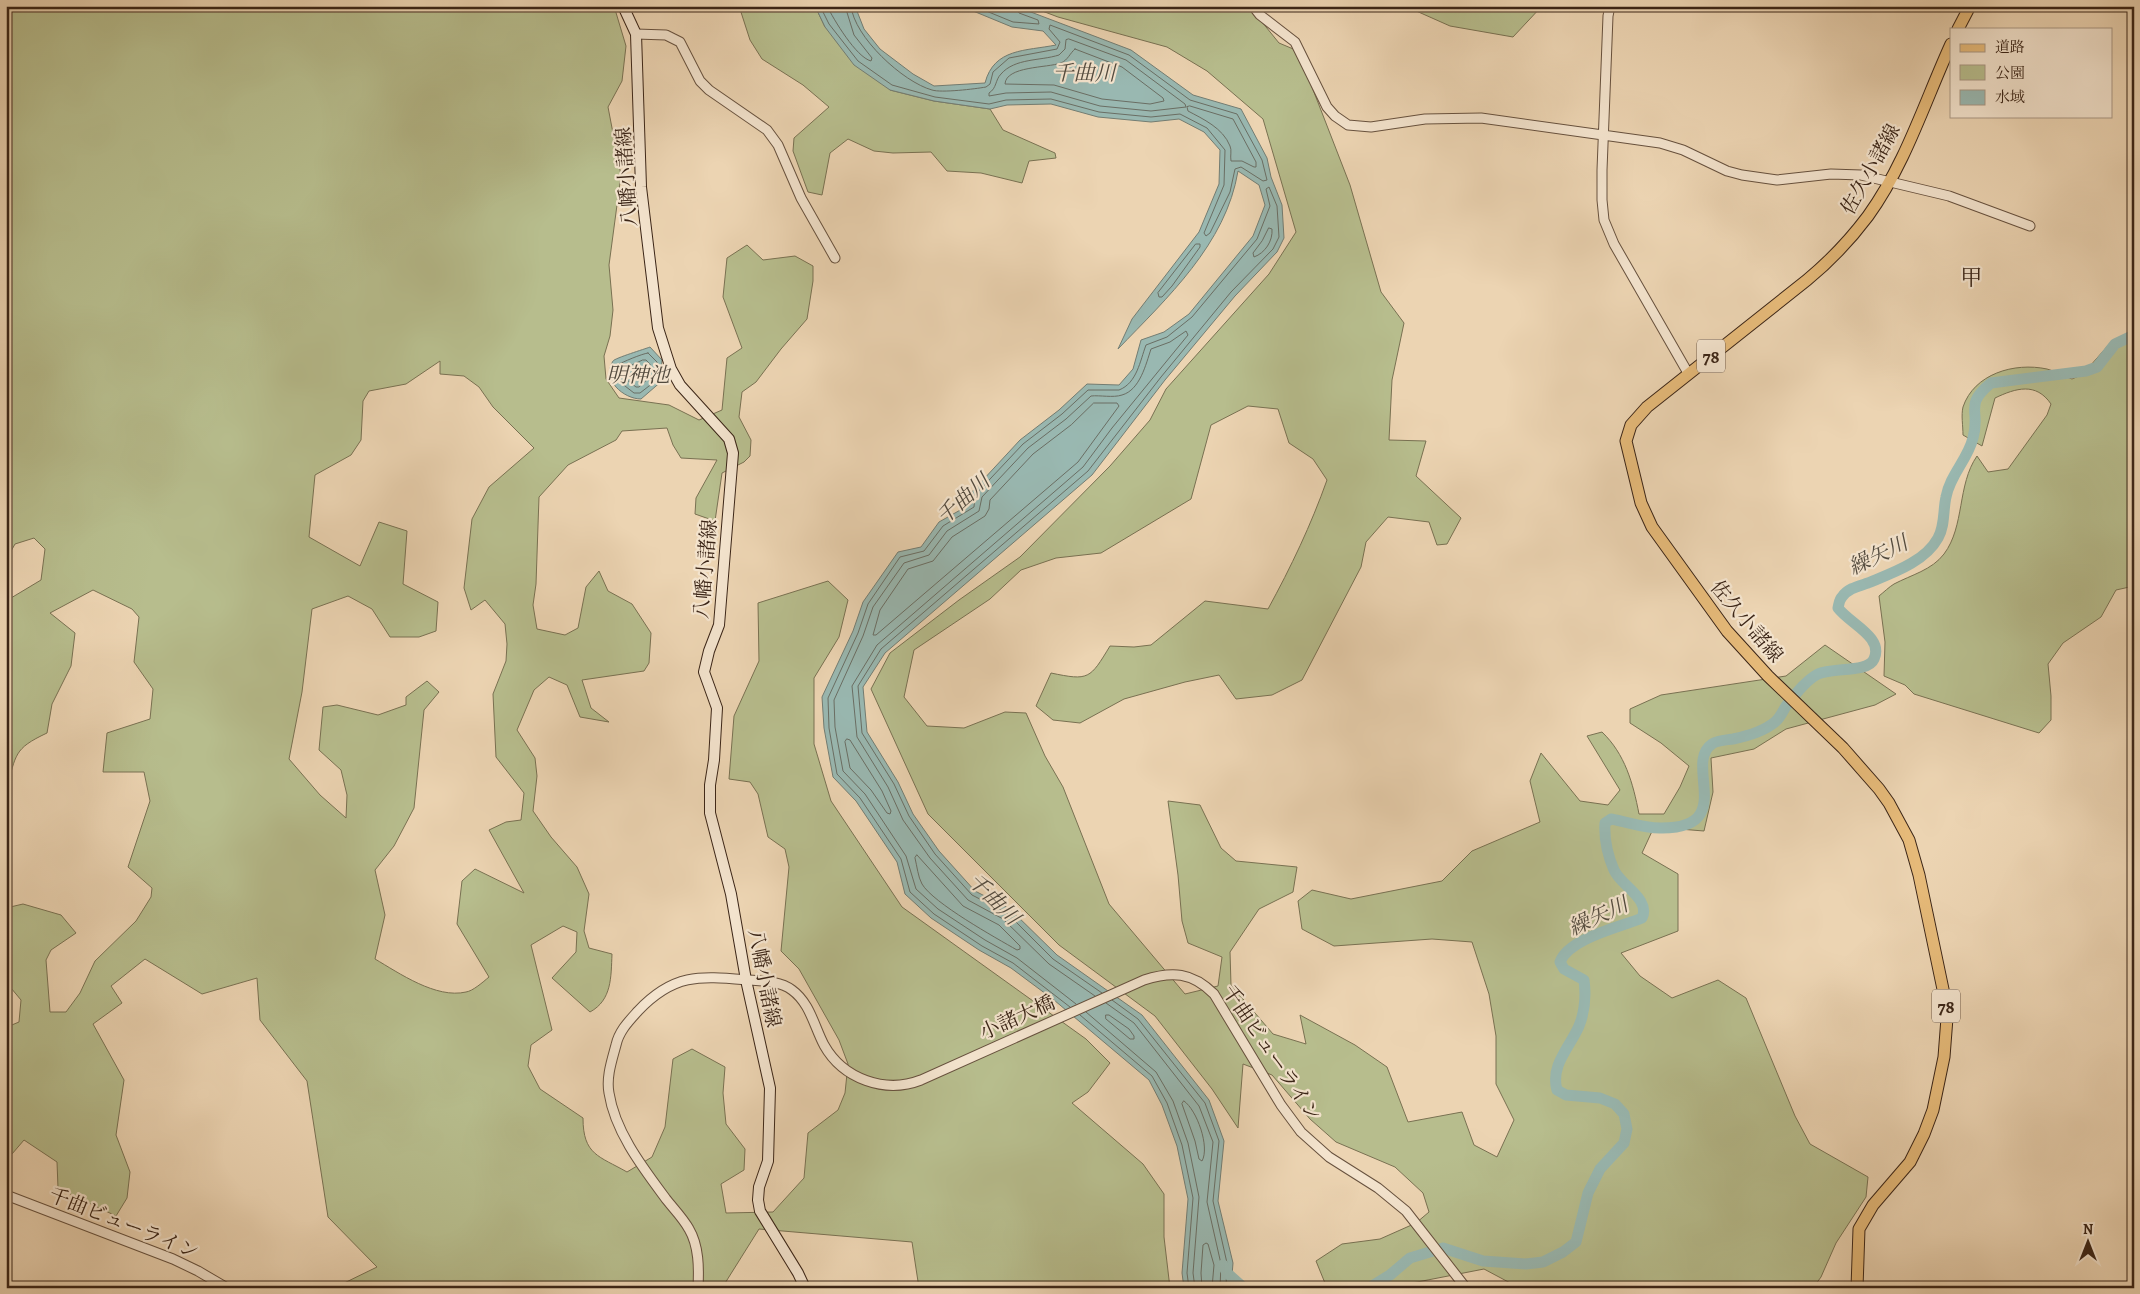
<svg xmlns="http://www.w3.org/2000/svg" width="2140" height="1294" viewBox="0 0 2140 1294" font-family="Alegreya,'Noto Serif JP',serif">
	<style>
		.green { fill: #b7bd8d; stroke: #797152; fill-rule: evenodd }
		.water { fill: #99b8b1; stroke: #737d73 }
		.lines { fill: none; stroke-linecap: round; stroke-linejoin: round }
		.shore { stroke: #6a6e64; stroke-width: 1 }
		.river { stroke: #99b8b1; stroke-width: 11 }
		.tertiary-casing { stroke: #67513e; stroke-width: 11 }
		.secondary-casing { stroke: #3b2517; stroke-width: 12 }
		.primary-casing { stroke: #3b2517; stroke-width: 13 }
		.tertiary { stroke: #f3e3cd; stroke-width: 9 }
		.secondary { stroke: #f3e3cd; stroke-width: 10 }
		.primary { stroke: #e6ba79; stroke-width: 11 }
		.labels { text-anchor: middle; stroke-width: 4.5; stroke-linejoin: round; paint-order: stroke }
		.shield { fill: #f3e3cd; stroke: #725e4e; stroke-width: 1 }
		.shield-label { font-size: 19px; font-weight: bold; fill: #3b2517 }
		.street-label { font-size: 20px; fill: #3b2517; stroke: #f3e3cd }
		.water-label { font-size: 21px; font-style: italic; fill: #524a3e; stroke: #f3e3cd }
		.quarter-label { font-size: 22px; fill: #3b2517; stroke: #f3e3cd }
	</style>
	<rect width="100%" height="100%" fill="#ecd4b2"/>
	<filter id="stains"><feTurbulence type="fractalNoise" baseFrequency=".004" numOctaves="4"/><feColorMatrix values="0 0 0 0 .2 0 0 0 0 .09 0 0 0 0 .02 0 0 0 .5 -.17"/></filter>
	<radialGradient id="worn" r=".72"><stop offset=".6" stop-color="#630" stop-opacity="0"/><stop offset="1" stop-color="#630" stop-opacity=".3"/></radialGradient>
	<path class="green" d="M6 6H614L626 46 622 81 608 107 621 175 609 265 613 310 610 336 604 356 606 379 619 398 669 405 699 420 722 410 727 358 742 348 723 297 727 258 747 245 763 260 795 256 813 266V281L807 319 781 349 756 382 742 392 739 417 751 440 750 456 744 462 722 473 715 521 695 514 696 498 717 460 681 458 673 445 667 428 622 431 616 440 568 465 539 497 536 584 533 605 537 629 565 635 578 628 586 587 599 571 608 591 632 604 651 633 649 663 644 671 582 680 591 708 609 722 580 717 567 685 549 677 534 690 517 730 535 758 537 776 533 811 551 837 577 867 589 894 584 931 589 948 612 954C611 977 612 1000 590 1012L552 978 576 952 577 932 563 926 531 945 552 1030 531 1045 528 1066 540 1089 583 1118C583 1155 599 1156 627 1172L652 1157 665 1127 673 1059 692 1049 725 1067 723 1093 726 1124 745 1149 744 1170 721 1184 726 1213 773 1212 804 1178 808 1133 838 1110 845 1093 848 1064 839 1040 799 969 781 951 789 867 785 849 768 837 758 794 750 782 729 779 734 716 759 661 758 603 828 581 848 600 839 637 814 678V744L831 801 902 907 1086 1039 1110 1063 1088 1092 1072 1103 1143 1164 1164 1194V1237L1170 1288H919L912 1242 759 1229 722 1288H334L377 1267 328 1217 307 1081 260 1020 257 978 202 994 145 959 111 986 122 1003 93 1024 124 1080 116 1135 130 1172 127 1198 116 1216 58 1188 57 1162 24 1140 6 1161V1024L7 1027 19 1022 21 1000 6 982V908L23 904 61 915 76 933 51 950 46 960 50 1012H66L80 993 95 961 136 921 151 897 152 888 128 867 150 801 144 772H103L107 733 150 719 153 689 134 662 139 617 132 609 93 590 50 613 75 633 71 666 52 704 47 733C13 749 17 754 6 789V601L41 580 45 549 34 538 15 544 6 560ZM440 361V374L464 376 479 387 493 407 534 448 489 487 472 519 464 588 471 610 485 600 505 624 507 644 506 661 493 694 496 757 524 793 521 820 506 822 489 830 524 893 475 869 462 881 457 924 489 977C483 982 473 991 466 992 436 999 399 973 375 959L385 915 375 870 394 846 414 808 424 710 439 692 427 681 406 697V705L378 715 337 705 323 707 319 750 341 770 347 795 346 818 320 795 289 759 302 692 312 609 348 596 372 609 390 637H419L436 631 438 602 403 584 407 531 379 522 360 566 309 537 315 475 351 455 361 440 363 401 369 391 406 384Z
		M739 6H815L825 27 890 90 934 101 990 109 1003 130 1055 153 1056 158 1029 161 1022 183 981 173 947 171 931 152 893 153 874 151 848 139 830 153 822 195 808 192 793 151 794 138 829 107 803 85 762 59 750 40Z
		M1029 6H1249L1279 43 1298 51 1350 185 1381 292 1404 323 1392 380 1389 440 1426 441 1416 476 1461 518 1447 544 1437 545 1429 522 1388 517 1366 542 1361 567 1302 680 1272 695 1236 699 1219 675 1185 682 1124 699 1080 723 1053 720 1036 706 1051 673C1089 681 1090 679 1110 646L1134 647 1151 645 1205 601 1268 609C1291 567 1311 525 1327 480L1313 459 1289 443 1278 409 1248 406 1211 425 1191 499 1101 553 1056 558 1021 570 990 599 914 650 904 697 927 726 964 728 1005 712 1026 713 1045 756 1063 787 1109 904 1185 994 1218 986 1222 957 1188 943 1182 921 1178 875 1168 801 1200 805 1221 848 1236 861 1297 867 1293 892 1259 909 1230 952 1231 985 1273 1034 1306 1044 1300 1015 1355 1045 1387 1067 1408 1122 1462 1112 1474 1145 1497 1157 1514 1120 1496 1084V1036L1489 994 1472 942 1432 939 1334 946 1302 929 1298 901 1312 890 1351 899 1442 881 1472 851 1540 822 1530 781 1541 753 1580 801 1608 805 1620 790 1587 736 1602 732C1625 754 1633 783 1639 814H1664L1680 787 1689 766 1661 743 1630 723V709L1661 695 1786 676 1825 645 1896 694 1875 705 1786 729 1754 749 1711 758 1713 792 1704 831 1654 827 1642 853 1678 874V931L1621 953 1640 976 1672 998 1718 980 1746 998 1795 1116 1810 1144 1868 1177 1866 1197 1836 1243 1821 1277 1813 1288H1516L1514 1285 1484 1269 1402 1285 1395 1288H1327L1316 1261 1342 1244 1380 1239 1416 1223 1429 1212 1423 1193 1395 1167 1336 1142 1310 1119 1272 1075 1243 1064 1238 1128 1212 1089 1155 1016 1059 945 928 814 871 689 890 653 959 600 1020 557 1110 466 1150 420 1166 389 1269 274 1296 232 1263 119 1207 71 1167 47 1058 17Z
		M1405 6H1542L1513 37 1450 26Z
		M2134 331V586L2116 590 2101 617 2063 643 2048 664 2051 696V720L2039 733 2023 728 1914 694 1905 685 1884 676 1885 642 1879 596C1884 592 1889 587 1894 584 1911 575 1932 570 1944 554 1965 526 1957 485 1977 456L1988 472 2008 469 2047 415 2051 404C2036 382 2016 388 1995 398L1982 446 1963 435C1963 426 1961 415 1963 407 1974 374 2014 362 2047 369 2055 371 2064 376 2072 379L2092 370 2090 366 2112 341Z"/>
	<path class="water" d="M815 6H855L864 29 880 49 913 74 934 86 985 83C994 48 1026 51 1056 45L1043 31 1012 27 961 6H1015L1131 50 1193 95 1241 109 1267 158 1271 177 1282 205 1284 238 1277 252 1235 296 1165 380 1092 475 885 653 863 687 867 732 898 782 913 814 939 851 975 891 1010 909 1057 955 1142 1015 1209 1100 1224 1141 1218 1201 1233 1263 1231 1288H1184L1182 1273 1188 1199 1177 1146 1162 1105 1149 1080 1054 1000 1011 968 979 950 931 918 905 894 897 862 856 801 833 777 824 728 822 697 853 631 863 602 898 552 921 547 939 522 971 504 969 495 1020 440 1059 410 1087 384 1119 385 1133 369 1141 340 1164 332 1189 314 1253 236 1265 205 1259 185 1238 171C1226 244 1167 298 1118 349L1132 319 1199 232 1219 184 1220 150 1204 132 1179 119 1151 122 1098 117 1051 104 1007 105 990 109 934 101 890 90 854 65 825 27Z
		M650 347 662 360 661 372 663 380 641 399C624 399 601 380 613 361 615 358 645 349 650 347Z"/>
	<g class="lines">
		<path class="shore" d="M820 6 829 24 858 61 892 85 935 97 989 104 1006 100 1051 99 1099 112 1151 117 1180 114 1207 128 1225 150 1224 185 1204 233 1206 236 1210 233 1230 192 1235 169 1241 167 1263 181 1267 180 1262 160 1237 114 1190 100 1129 55 1050 25 1049 29 1060 42 1057 49 1009 58 993 72 990 84 986 87C975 89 941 93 932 90 903 82 854 37 851 6
			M827 6C834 20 856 57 871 61L872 58 854 35 845 6
			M974 6 1013 22 1039 24 1038 20 1019 13 1016 6
			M1069 39 1126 60 1185 104 1186 107 1151 111 1100 106 1051 92 1006 93 989 96V93C997 88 995 80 1001 74 1015 58 1040 61 1059 55L1065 49 1066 40Z
			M1075 49 1122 67 1163 98 1164 101 1150 104 1102 99 1054 85 1005 84C1006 66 1047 68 1061 63 1068 60 1070 53 1075 49Z
			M1190 106 1233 119 1256 162V167H1254L1242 161H1231C1230 156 1232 150 1230 146 1223 128 1203 119 1188 111L1187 107Z
			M1269 228 1272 229C1273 241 1265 253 1254 257L1253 253 1262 241Z
			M1196 244H1200V247L1172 286 1162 297H1159L1158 293Z
			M648 353 657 362 658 379 640 393H634L616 379 615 375 617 365C623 362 641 354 648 353Z
			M643 360H646L650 364V377L639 387H636L622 376V370Z
			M1094 403H1117L1119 406 1078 462 876 635H873L880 610 908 569 933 561 952 537 985 516 989 509 990 500 1033 454 1071 425Z
			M847 739 850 740 882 791 891 811 890 814 887 813 871 790 850 768 845 742Z
			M917 855 963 906 999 925 1020 946V949L1017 950C996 938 933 903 922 884 918 877 917 866 915 858Z
			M1112 1000 1138 1019 1205 1103 1219 1141 1213 1201 1227 1263 1226 1288
			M1106 1003 1134 1023 1199 1106 1213 1142 1207 1202 1221 1264 1220 1288
			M1076 1004 1017 958 985 940 938 909 916 889 906 856 865 794 843 771 835 727 834 700 863 636 873 607 904 563 929 555 947 531 979 511 982 497 1028 448 1066 419 1091 396C1100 395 1113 398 1122 395 1140 390 1146 364 1151 349L1170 342 1186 331 1188 335 1112 428 1083 467 877 645 852 686 857 737 888 787 903 820 930 858 968 900 1003 919 1049 964 1095 996
			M1070 1007 1013 963 982 946 934 914 910 892 901 859 860 798 837 774 829 728 828 698 858 633 868 604 900 557 924 551 943 526 974 507 975 495 1023 444 1062 414 1088 390H1119C1137 383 1140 361 1146 345L1167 337 1192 317 1257 239 1270 206 1266 189 1269 187 1277 206 1279 237 1273 249 1231 292 1161 377 1088 471 881 649 858 686 862 733 894 784 909 816 935 854 972 895 1007 913 1053 959 1102 993
			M1086 1012 1156 1072 1173 1101 1188 1143 1199 1197 1193 1273 1195 1288
			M1080 1015 1152 1076 1167 1103 1182 1145 1193 1198 1187 1273 1189 1288
			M1106 1015H1109L1129 1029 1134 1036V1039H1130L1106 1019Z
			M1184 1101C1197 1110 1210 1147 1202 1161L1199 1159 1195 1141 1182 1104Z
			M1202 1288 1201 1273 1203 1245 1206 1243 1208 1244 1214 1265 1212 1288"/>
		<path class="river" d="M1223 1265 1227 1273 1244 1288
			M1369 1288 1390 1275 1410 1258 1443 1248 1483 1261 1526 1264 1543 1262 1563 1252 1576 1242 1588 1193 1600 1169 1624 1143 1627 1129 1624 1114 1615 1104 1600 1098 1566 1095 1557 1090C1550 1065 1570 1047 1579 1026 1585 1011 1586 995 1584 980L1564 969 1560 962C1569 938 1621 927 1642 918 1651 899 1621 886 1614 870 1608 856 1604 838 1605 823L1611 819C1628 822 1643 828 1660 828 1738 829 1683 764 1712 744 1717 740 1727 740 1733 739 1748 736 1764 731 1775 722 1780 718 1783 711 1786 706 1795 695 1805 681 1818 674 1833 667 1868 673 1874 659 1884 637 1850 624 1838 608 1839 604 1839 600 1842 597 1848 588 1859 586 1868 583 1892 573 1925 562 1938 538 1945 526 1943 510 1946 497 1950 475 1968 459 1973 438 1981 410 1963 406 1991 383L2086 371 2097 367 2115 344 2134 335"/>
		<defs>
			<path id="tertiary" d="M1253 6 1260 15 1295 42 1327 107 1335 116 1348 125 1371 127 1425 119 1481 118 1660 143 1683 150 1727 171 1742 175 1777 180 1831 174 1861 175 1949 196 2030 226
				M1610 6 1608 16 1602 170V200L1604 220 1614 244 1688 373
				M636 34 666 35 680 42 700 81 709 90 767 130 778 145 801 198 835 258
				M6 1195 173 1259 198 1271 227 1288
				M698 1288C699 1268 699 1246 689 1229 683 1218 673 1208 666 1199 643 1168 615 1132 609 1093 606 1077 612 1060 616 1045 619 1031 629 1021 638 1011 674 973 700 976 748 980 763 981 780 981 792 990 810 1003 814 1026 824 1045 843 1079 885 1094 921 1080L1144 980C1172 971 1192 972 1214 994L1281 1105 1301 1132 1329 1157 1378 1188 1406 1211 1466 1288"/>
			<path id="secondary" d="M623 6 636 34 641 187 658 328 671 369 680 385 729 439 733 453 719 625 709 651 704 672 717 708 714 760 710 785V813L731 894 746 980 770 1088 768 1161 759 1187 758 1200 760 1211 798 1273 805 1288"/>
			<path id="primary" d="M1958 29 1970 6
				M1857 1288 1859 1229 1873 1205 1910 1162 1924 1134 1933 1110 1944 1057 1947 1018 1944 994 1919 875 1909 840 1889 803 1879 789 1843 748 1768 676 1727 631 1652 527 1641 503 1626 441 1631 425 1647 407 1807 280C1830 261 1850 240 1868 216 1905 165 1925 101 1951 44"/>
		</defs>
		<use href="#tertiary" class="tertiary-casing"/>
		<use href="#secondary" class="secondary-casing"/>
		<use href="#primary" class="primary-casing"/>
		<use href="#tertiary" class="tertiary"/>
		<use href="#secondary" class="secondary"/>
		<use href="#primary" class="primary"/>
	</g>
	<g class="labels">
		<g class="shield">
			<rect x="1697" y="339.5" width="28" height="33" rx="4"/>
			<rect x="1932" y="989.5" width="28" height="33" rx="4"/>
		</g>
		<g class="shield-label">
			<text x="1711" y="363">78</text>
			<text x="1946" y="1013">78</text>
		</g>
		<g class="street-label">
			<text transform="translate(1870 169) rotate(-61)" y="7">佐久小諸線</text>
			<text transform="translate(626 177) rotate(-94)" y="7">八幡小諸線</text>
			<text transform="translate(705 569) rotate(-85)" y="7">八幡小諸線</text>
			<text transform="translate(1747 621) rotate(50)" y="7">佐久小諸線</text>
			<text transform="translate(765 978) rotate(79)" y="7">八幡小諸線</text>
			<text transform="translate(1017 1017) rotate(-24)" y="7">小諸大橋</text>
			<text transform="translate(1272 1053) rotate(56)" y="7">千曲ビューライン</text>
			<text transform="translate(124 1223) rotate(22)" y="7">千曲ビューライン</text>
		</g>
		<g class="water-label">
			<text x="1084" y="80">千曲川</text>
			<text x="638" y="382">明神池</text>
			<text transform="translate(963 499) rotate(-42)" y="7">千曲川</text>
			<text transform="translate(1878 555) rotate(-26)" y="7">繰矢川</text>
			<text transform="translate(994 899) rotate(45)" y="7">千曲川</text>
			<text transform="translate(1598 916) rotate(-25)" y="7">繰矢川</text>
		</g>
		<g class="quarter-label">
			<text x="1971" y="285">甲</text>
		</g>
	</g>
	<rect width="2140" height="1294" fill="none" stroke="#ecd4b2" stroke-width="25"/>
	<rect x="8" y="8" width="2125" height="1279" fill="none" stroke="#3b2517" stroke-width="2.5"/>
	<rect x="12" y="12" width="2115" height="1269" fill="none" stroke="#3b2517"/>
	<rect x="1950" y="28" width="162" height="90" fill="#f3e3cd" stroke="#a99784"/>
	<rect x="1960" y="44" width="25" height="8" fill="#e6ba79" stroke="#a99784"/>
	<text x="1995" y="52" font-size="15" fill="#3b2517">道路</text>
	<rect x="1960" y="65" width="25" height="15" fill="#b7bd8d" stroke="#a99784"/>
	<text x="1995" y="78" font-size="15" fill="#3b2517">公園</text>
	<rect x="1960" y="90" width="25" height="15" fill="#99b8b1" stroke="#a99784"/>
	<text x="1995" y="102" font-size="15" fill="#3b2517">水域</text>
	<g transform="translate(2088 1242)" stroke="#f3e3cd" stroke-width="4" paint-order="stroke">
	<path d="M0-4L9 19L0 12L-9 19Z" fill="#3b2517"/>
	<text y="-8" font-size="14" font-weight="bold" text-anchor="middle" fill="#3b2517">N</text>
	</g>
	<rect width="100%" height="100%" filter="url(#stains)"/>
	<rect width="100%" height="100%" fill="url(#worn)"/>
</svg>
